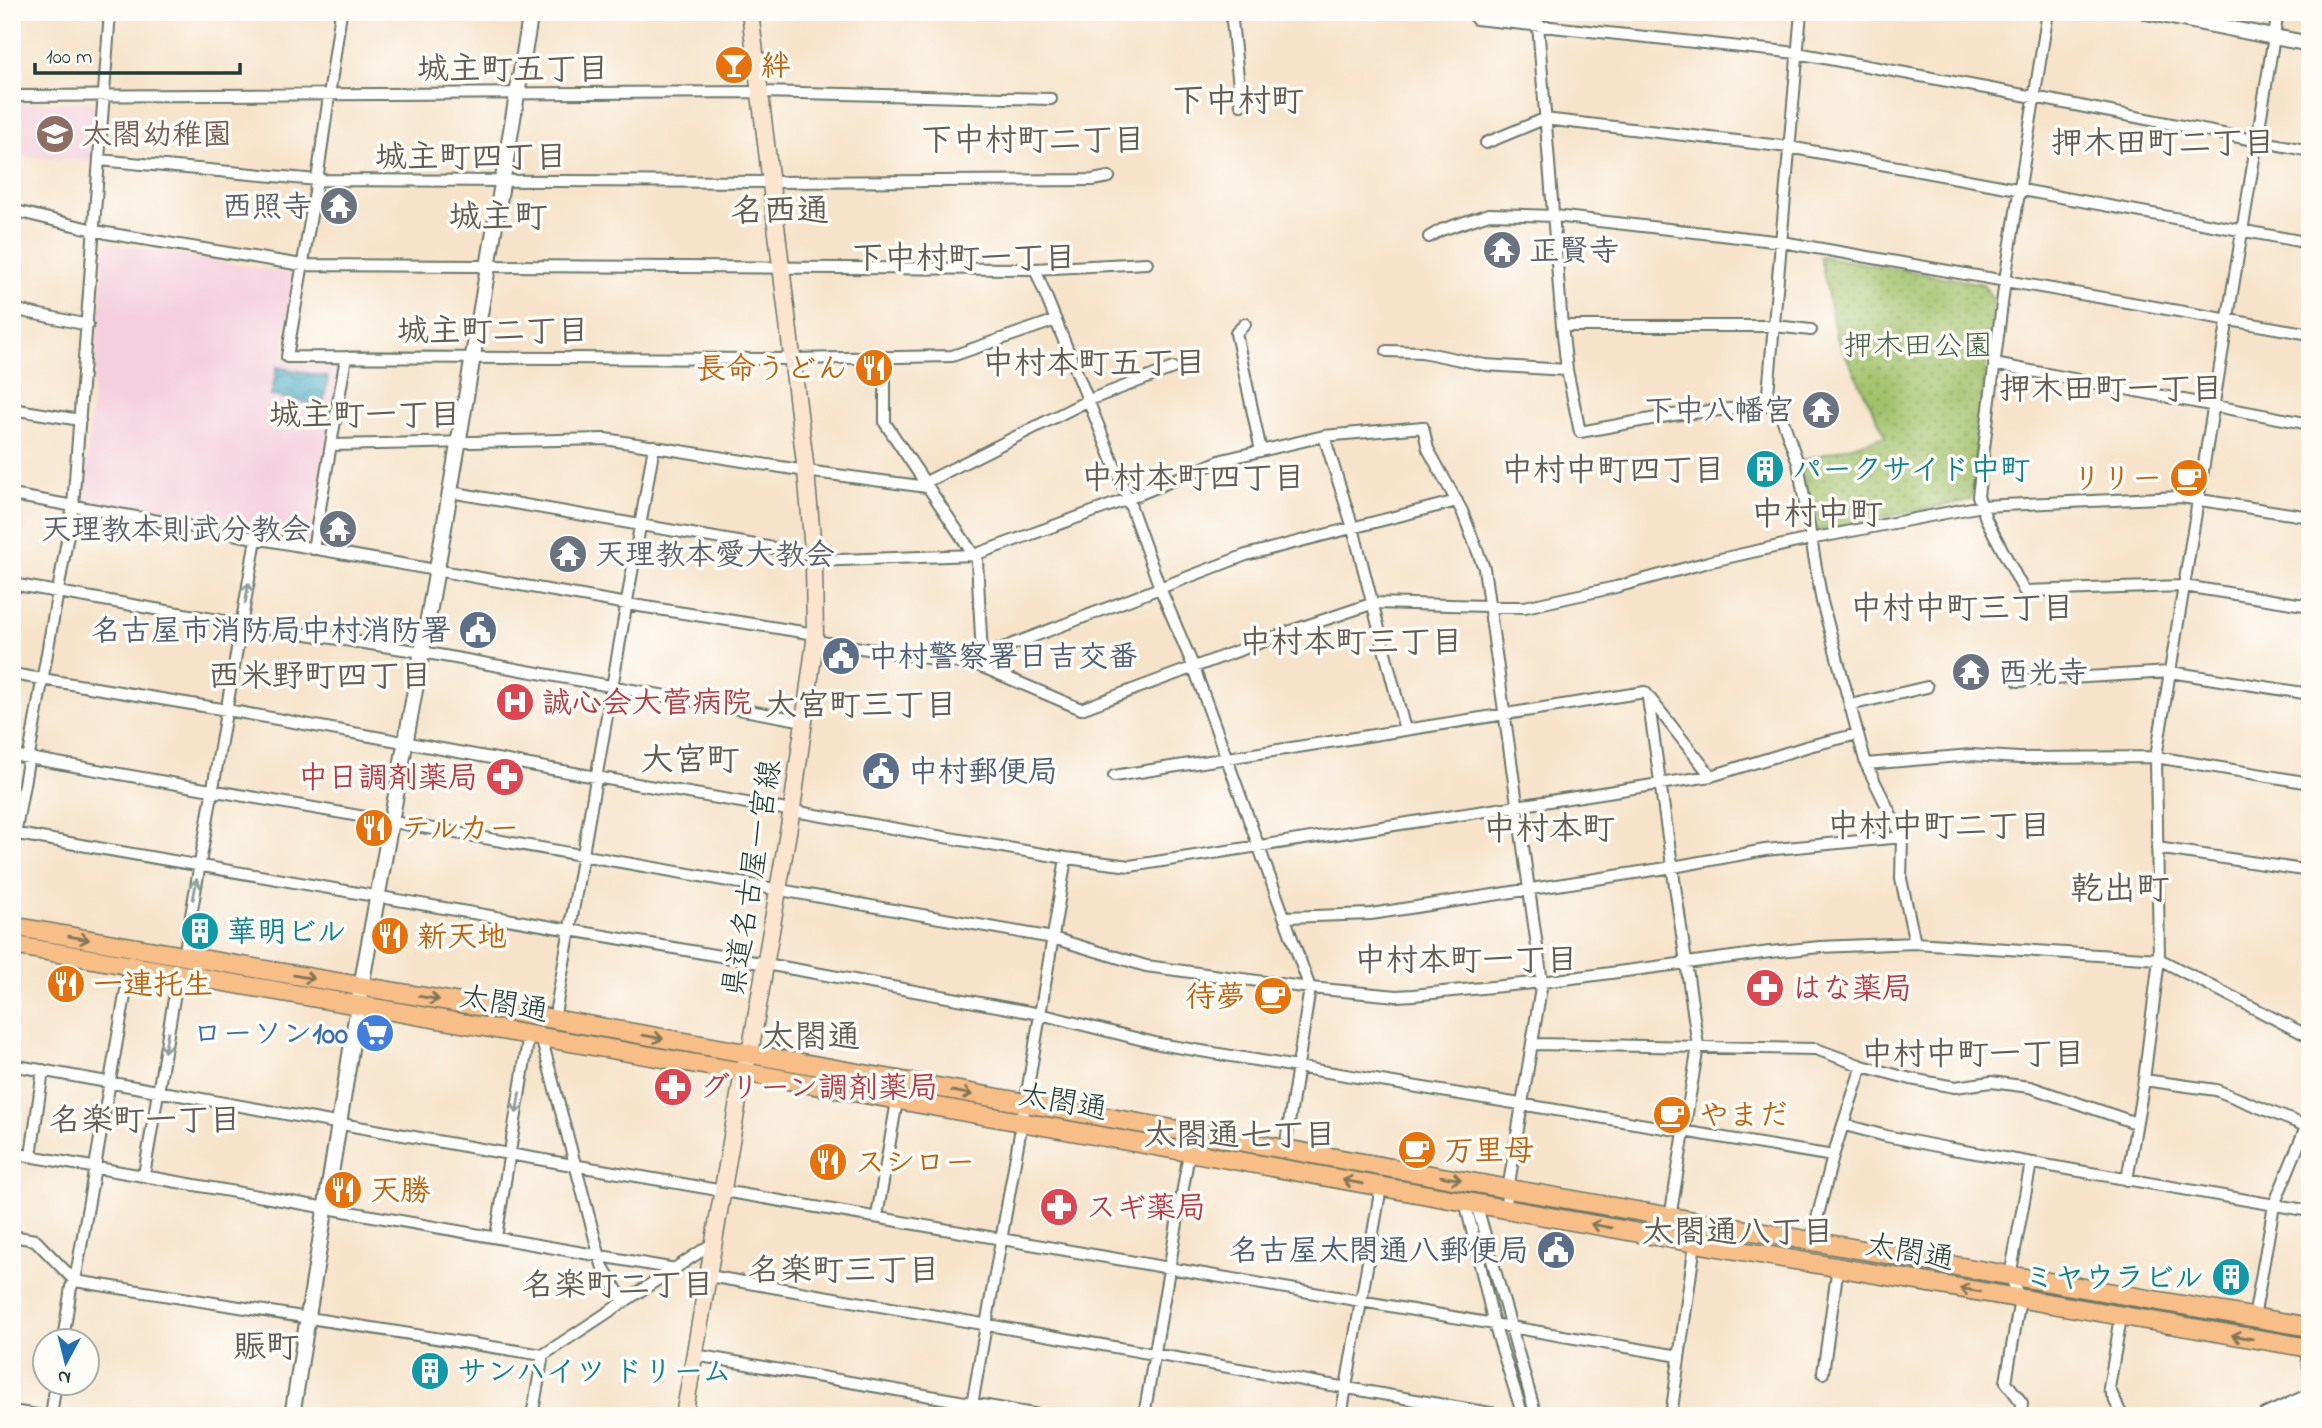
<svg xmlns="http://www.w3.org/2000/svg" width="2322" height="1428" viewBox="0 0 2322 1428" font-family="'Indie Flower','Klee One',sans-serif">
	<style>
		.built { fill: #f4cfde }
		.park { fill: url(#park-dots); stroke: #60804f; stroke-width: 2 }
		.water { fill: url(#water-waves); stroke: #30747a; stroke-width: 2 }
		.lines { fill: none; stroke-linecap: round; stroke-linejoin: round }
		.minor-casing { stroke: #6a7768; stroke-width: 14 }
		.tertiary-casing { stroke: #6a7768; stroke-width: 18 }
		.secondary-casing { stroke: #6a7768; stroke-width: 19 }
		.primary-casing { stroke: #6a7768; stroke-width: 21 }
		.minor { stroke: #fff; stroke-width: 10 }
		.tertiary { stroke: #fff; stroke-width: 14 }
		.secondary { stroke: #fce5cf; stroke-width: 16 }
		.primary { stroke: #f7be87; stroke-width: 18 }
		.oneway { stroke: #8f9e9a }
		.oneway2 { stroke: #807759 }
		.labels { text-anchor: middle; stroke-width: 7; stroke-linejoin: round; paint-order: stroke }
		.food-label { font-size: 30px; font-weight: bold; fill: #c56008; stroke: #fdfcf7; text-anchor: start }
		.education-label { font-size: 30px; font-weight: bold; fill: #785e54; stroke: #fdfcf7; text-anchor: start }
		.worship-label { font-size: 30px; font-weight: bold; fill: #5b616d; stroke: #fdfcf7; text-anchor: end }
		.park-label { font-size: 30px; fill: #405e42; stroke: #fdfcf7 }
		.culture-label { font-size: 30px; font-weight: bold; fill: #0d838f; stroke: #fdfcf7; text-anchor: start }
		.service-label { font-size: 30px; font-weight: bold; fill: #4e5e75; stroke: #fdfcf7; text-anchor: end }
		.health-label { font-size: 30px; font-weight: bold; fill: #be3a42; stroke: #fdfcf7; text-anchor: start }
		.street-label { font-size: 30px; fill: #1f3d34; stroke: #fdfcf7 }
		.shop-label { font-size: 30px; font-weight: bold; fill: #366cbe; stroke: #fdfcf7; text-anchor: end }
		.neighbourhood-label { font-size: 32px; font-weight: bold; fill: #625c55; stroke: #fdfcf7 }
		.quarter-label { font-size: 33px; font-weight: bold; fill: #625c55; stroke: #fdfcf7 }
	</style>
	<defs>
		<pattern id="park-dots" width="8" height="8" patternUnits="userSpaceOnUse" patternTransform="scale(1.75)"><rect width="8" height="8" fill="#a2c26a"/><path d="M2 2h.1M6 6h.1" fill="none" stroke="#839f58" stroke-width="1.8" stroke-linecap="round"/></pattern>
		<pattern id="water-waves" width="16" height="10" patternUnits="userSpaceOnUse" patternTransform="scale(1.75)"><rect width="16" height="10" fill="#41aac1"/><path d="M0 5q4-4 8 0t8 0" fill="none" stroke="#368c9e"/></pattern>
	</defs>
	<rect width="100%" height="100%" fill="#fdfcf7"/>
	<filter id="ink" filterUnits="userSpaceOnUse"><feTurbulence type="fractalNoise" baseFrequency=".0143" numOctaves="2"/><feDisplacementMap in="SourceGraphic" scale="14" xChannelSelector="R" yChannelSelector="G"/><feConvolveMatrix kernelMatrix="1 2 1 2 8 2 1 2 1" color-interpolation-filters="sRGB"/></filter>
	<filter id="wash" filterUnits="userSpaceOnUse"><feTurbulence type="fractalNoise" baseFrequency=".00686" numOctaves="4" result="noise"/><feDisplacementMap in="SourceGraphic" scale="28" xChannelSelector="R" yChannelSelector="G"/><feGaussianBlur stdDeviation="1.57" result="paint"/><feColorMatrix in="noise" values="0 0 0 0 0 0 0 0 0 0 0 0 0 0 0 0 0 1.4 0 .05"/><feComposite in="paint" operator="in"/></filter>
	<g filter="url(#wash)">
		<rect width="100%" height="100%" fill="#f6e3c9"/>
		<path class="built" d="M91 102 96 113 92 161 16 156 17 103Z
			M109 243 292 274 295 278 280 363H335L340 366 310 538 306 541 86 503 84 500 105 247Z"/>
		<path class="park" d="M1820 256 1983 284 1993 300 1971 500 1816 531 1811 528 1801 461 1886 436 1836 336Z"/>
		<path class="water" d="M277 367 328 377 323 405 271 396Z"/>
	</g>
	<g filter="url(#ink)">
		<g class="lines">
			<defs>
				<path id="minor" d="M341 12 317 180 287 357 792 359 952 356 1056 320
					M1231 12 1241 105
					M1537 12 1562 326 1567 370 1580 432 1673 415 1767 405
					M1801 12 1767 405 1777 404 1798 463 1822 602 1866 764 1902 837 1901 879 1915 943
					M2048 12 2005 280 1978 496 1986 519 2024 591 2184 586 2310 606
					M1476 19 1797 53 2034 97 2310 151
					M12 96 760 92 1051 99
					M1486 143 1544 119 1789 147 2310 243
					M99 160 317 180 771 182 1093 180 1109 177
					M12 210 106 233 302 265 1035 269 1147 263
					M1429 237 1441 230 1489 214 1555 216 1782 242 2310 334
					M1035 269 1128 499 1160 588 1194 668 1310 988 1285 1149
					M12 309 88 325
					M1245 324 1236 333 1261 451
					M1562 326H1775L1811 330
					M1387 351 1422 352 1485 365 1567 370
					M885 357V423L977 560 982 656
					M1994 364 2310 424
					M12 409 80 420
					M1324 436 1353 528 1405 730
					M332 445 605 439 806 471 927 487
					M924 483 1089 400 1173 368
					M450 492 814 555
					M12 495 627 604 815 634
					M313 549 346 357
					M814 561 974 555 1128 499 1222 460 1324 436 1423 427 1428 449 1462 511 1484 568 1542 982 1505 1208
					M12 584 241 624 422 652 805 721
					M815 641 980 666 1081 709 1294 630 1374 603 1525 607 1616 587 1712 561 1810 539 1982 506 2181 497 2310 517
					M980 666 982 656 1246 555 1457 501
					M12 674 227 710 596 777 1066 858 1130 866 1711 776 1809 746 1858 734
					M2018 681 2170 672 2310 694
					M1648 698 1698 1046 1670 1218
					M1850 705 1927 687
					M12 755 1053 938 1146 966 1310 988 1397 996 1413 995 1542 982 1770 952 1820 947 1915 943 2159 959 2310 1037
					M1866 764 1971 755 2019 758 2156 757 2310 783
					M1114 776 1645 692 1711 776
					M12 833 766 964 1040 1014 1159 1044 1833 1156
					M2157 848 2310 871
					M12 852 73 506 110 12
					M1286 917 1371 914 1673 867 1765 850 1902 837
					M184 956 256 539
					M554 1020 654 446
					M541 1037 602 1265 624 1302
					M1533 1044 1816 1049 1862 1066 1911 1079 1955 1087 1991 1082 2030 1087 2136 1123
					M12 1065 509 1154 1679 1356
					M2144 1080 2216 1090 2306 1126
					M1845 1125 1886 1136 1947 1148 2310 1211
					M12 1153 675 1269
					M31 1156 43 1070
					M144 1175 178 975
					M2127 1180 2144 1080 2159 959 2156 757 2278 12
					M1465 1201 1494 1324 1523 1416
					M1476 1203 1536 1416
					M877 1216 897 1101
					M12 1236 35 1240 75 1281
					M496 1237 529 1035
					M1811 1242 1833 1156 1862 1066
					M709 1276 1507 1416
					M75 1281 130 967
					M2121 1317 2109 1388 2122 1416
					M2254 1318 2274 1205 2310 1117
					M63 1340 71 1287 75 1281 543 1355 715 1242
					M2305 1348 2310 1372
					M695 1355 1045 1416
					M1823 1373 1838 1266
					M12 1411 43 1416
					M51 1416 56 1382
					M532 1416 543 1355
					M970 1416 1025 1105 1066 858
					M1144 1416 1189 1153
					M1341 1416 1381 1187
					M1671 1416 1695 1243
					M2021 1416 2022 1403 2006 1382 2020 1299 2010 1276 2031 1163"/>
				<path id="tertiary" d="M2146 12 2310 44
					M292 1416 361 987 437 569 531 12
					M2266 1416 2310 1396
					M2308 1416 2310 1415"/>
				<path id="secondary" d="M684 1416 743 1072 750 1053 792 809 815 641 814 561 806 471 750 12"/>
				<path id="primary" d="M12 926C258 970 505 1009 751 1054 1270 1147 1790 1240 2310 1327
					M12 945 743 1072 1695 1243 2310 1348"/>
			</defs>
			<use href="#minor" class="minor-casing"/>
			<use href="#tertiary" class="tertiary-casing"/>
			<use href="#secondary" class="secondary-casing"/>
			<use href="#primary" class="primary-casing"/>
			<use href="#minor" class="minor"/>
			<use href="#tertiary" class="tertiary"/>
			<use href="#secondary" class="secondary"/>
			<use href="#primary" class="primary"/>
		</g>
		<defs><path id="oneway-shaft" d="M-6 0H5M1.5-3L5.5 0L1.5 3" fill="none" stroke-width="1.6" stroke-linecap="round" stroke-linejoin="round" transform="scale(1.75)"/></defs>
		<g class="oneway">
			<use href="#oneway-shaft" transform="translate(247 593) rotate(-80)"/>
			<use href="#oneway-shaft" transform="translate(195 889) rotate(-80)"/>
			<use href="#oneway-shaft" transform="translate(166 1042) rotate(100)"/>
			<use href="#oneway-shaft" transform="translate(518 1103) rotate(99)"/>
		</g>
		<g class="oneway2">
			<use href="#oneway-shaft" transform="translate(79 938) rotate(10)"/>
			<use href="#oneway-shaft" transform="translate(304 977) rotate(10)"/>
			<use href="#oneway-shaft" transform="translate(429 998) rotate(10)"/>
			<use href="#oneway-shaft" transform="translate(653 1037) rotate(10)"/>
			<use href="#oneway-shaft" transform="translate(962 1093) rotate(11)"/>
			<use href="#oneway-shaft" transform="translate(1451 1178) rotate(10)"/>
			<use href="#oneway-shaft" transform="translate(1353 1182) rotate(-170)"/>
			<use href="#oneway-shaft" transform="translate(1601 1226) rotate(-170)"/>
			<use href="#oneway-shaft" transform="translate(1970 1290) rotate(-170)"/>
			<use href="#oneway-shaft" transform="translate(2242 1337) rotate(-170)"/>
		</g>
	</g>
	<defs>
		<symbol id="bar-disc" viewBox="-11 -11 22 22"><circle r="9.5" fill="#e8710a" stroke="#fdfcf7"/><path d="M-6-5H6L.8 .8V4.5H3.5V6h-7V4.5H-.8V.8Z" fill="#fff"/></symbol>
		<symbol id="school-disc" viewBox="-11 -11 22 22"><circle r="9.5" fill="#8d6e63" stroke="#fdfcf7"/><path d="M0-5L7-2L0 1L-7-2ZM-4 1L0 2.5L4 1V4Q0 6-4 4Z" fill="#fff"/></symbol>
		<symbol id="temple-disc" viewBox="-11 -11 22 22"><circle r="9.5" fill="#6b7280" stroke="#fdfcf7"/><path d="M0-6L5-2H3V0L6.5 2.5H4V6H1.5V3h-3V6H-4V2.5H-6.5L-3 0V-2H-5Z" fill="#fff"/></symbol>
		<symbol id="restaurant-disc" viewBox="-11 -11 22 22"><circle r="9.5" fill="#e8710a" stroke="#fdfcf7"/><path d="M-5-6h1v4h1v-4h1v4h1v-4h1v5L-1.5 .5V6h-2V.5L-5-1ZM5-6V6H3V1.5H1.5Q1.5-4 5-6Z" fill="#fff"/></symbol>
		<symbol id="building-disc" viewBox="-11 -11 22 22"><circle r="9.5" fill="#0f9aa8" stroke="#fdfcf7"/><path d="M-4-6H4V6H1V3H-1V6H-4ZM-2.5-4.3h1.7v1.8h-1.7ZM.8-4.3h1.7v1.8H.8ZM-2.5-1h1.7V.8h-1.7ZM.8-1h1.7V.8H.8Z" fill="#fff"/></symbol>
		<symbol id="cafe-disc" viewBox="-11 -11 22 22"><circle r="9.5" fill="#e8710a" stroke="#fdfcf7"/><path d="M-5.5-4.5H6V0H3Q3 3.5 0 3.5H-2.5Q-5.5 3.5-5.5 0ZM3-3.2v2h1.7v-2ZM-6 4.5H4V6H-6Z" fill="#fff"/></symbol>
		<symbol id="civic-disc" viewBox="-11 -11 22 22"><circle r="9.5" fill="#5c6f8a" stroke="#fdfcf7"/><path d="M-.6-6.5H3V-4.5H.6V-3L4-1V1h2V6H-6V1h2V-1L-.6-3ZM-1.2 2.5V6h2.4V2.5Z" fill="#fff"/></symbol>
		<symbol id="hospital-disc" viewBox="-11 -11 22 22"><circle r="9.5" fill="#e0444e" stroke="#fdfcf7"/><path d="M-5-5h3v3.5h4V-5h3V5h-3V1.5h-4V5h-3Z" fill="#fff"/></symbol>
		<symbol id="pharmacy-disc" viewBox="-11 -11 22 22"><circle r="9.5" fill="#e0444e" stroke="#fdfcf7"/><path d="M-2-6h4v4h4v4h-4v4h-4v-4h-4v-4h4Z" fill="#fff"/></symbol>
		<symbol id="supermarket-disc" viewBox="-11 -11 22 22"><circle r="9.5" fill="#3f7fe0" stroke="#fdfcf7"/><path d="M-6-5.5h2.5l.6 2H6L4.5 2H-2.5L-4.4-4H-6ZM-1.5 3.2a1.3 1.3 0 1 0 .1 0ZM3 3.2a1.3 1.3 0 1 0 .1 0Z" fill="#fff"/></symbol>
	</defs>
	<g fill-rule="evenodd">
		<use href="#bar-disc" x="712" y="43" width="44" height="44"/>
		<use href="#school-disc" x="33" y="112" width="44" height="44"/>
		<use href="#temple-disc" x="317" y="184" width="44" height="44"/>
		<use href="#temple-disc" x="1480" y="228" width="44" height="44"/>
		<use href="#restaurant-disc" x="852" y="346" width="44" height="44"/>
		<use href="#temple-disc" x="1799" y="388" width="44" height="44"/>
		<use href="#building-disc" x="1743" y="447" width="44" height="44"/>
		<use href="#cafe-disc" x="2167" y="456" width="44" height="44"/>
		<use href="#temple-disc" x="316" y="507" width="44" height="44"/>
		<use href="#temple-disc" x="546" y="532" width="44" height="44"/>
		<use href="#civic-disc" x="456" y="608" width="44" height="44"/>
		<use href="#civic-disc" x="819" y="634" width="44" height="44"/>
		<use href="#temple-disc" x="1949" y="650" width="44" height="44"/>
		<use href="#hospital-disc" x="493" y="680" width="44" height="44"/>
		<use href="#civic-disc" x="859" y="749" width="44" height="44"/>
		<use href="#pharmacy-disc" x="483" y="755" width="44" height="44"/>
		<use href="#restaurant-disc" x="352" y="806" width="44" height="44"/>
		<use href="#building-disc" x="178" y="909" width="44" height="44"/>
		<use href="#restaurant-disc" x="368" y="914" width="44" height="44"/>
		<use href="#restaurant-disc" x="44" y="962" width="44" height="44"/>
		<use href="#pharmacy-disc" x="1743" y="966" width="44" height="44"/>
		<use href="#cafe-disc" x="1251" y="974" width="44" height="44"/>
		<use href="#supermarket-disc" x="353" y="1011" width="44" height="44"/>
		<use href="#pharmacy-disc" x="651" y="1065" width="44" height="44"/>
		<use href="#cafe-disc" x="1650" y="1093" width="44" height="44"/>
		<use href="#cafe-disc" x="1395" y="1128" width="44" height="44"/>
		<use href="#restaurant-disc" x="806" y="1140" width="44" height="44"/>
		<use href="#restaurant-disc" x="321" y="1168" width="44" height="44"/>
		<use href="#pharmacy-disc" x="1037" y="1185" width="44" height="44"/>
		<use href="#civic-disc" x="1534" y="1228" width="44" height="44"/>
		<use href="#building-disc" x="2209" y="1255" width="44" height="44"/>
		<use href="#building-disc" x="408" y="1349" width="44" height="44"/>
	</g>
	<g class="labels">
		<g class="food-label">
			<text x="761" y="75">絆</text>
			<text x="847" y="378" text-anchor="end">長命うどん</text>
			<text x="2162" y="488" text-anchor="end">リリー</text>
			<text x="401" y="838">テルカー</text>
			<text x="417" y="946">新天地</text>
			<text x="93" y="994">一連托生</text>
			<text x="1246" y="1006" text-anchor="end">待夢</text>
			<text x="1699" y="1125">やまだ</text>
			<text x="1444" y="1160">万里母</text>
			<text x="855" y="1172">スシロー</text>
			<text x="370" y="1200">天勝</text>
		</g>
		<g class="education-label">
			<text x="82" y="144">太閤幼稚園</text>
		</g>
		<g class="worship-label">
			<text x="312" y="216">西照寺</text>
			<text x="1529" y="260" text-anchor="start">正賢寺</text>
			<text x="1794" y="420">下中八幡宮</text>
			<text x="311" y="539">天理教本則武分教会</text>
			<text x="595" y="564" text-anchor="start">天理教本愛大教会</text>
			<text x="1998" y="682" text-anchor="start">西光寺</text>
		</g>
		<g class="park-label">
			<text x="1918" y="355">押木田公園</text>
		</g>
		<g class="culture-label">
			<text x="1792" y="479">パークサイド中町</text>
			<text x="227" y="941">華明ビル</text>
			<text x="2204" y="1287" text-anchor="end">ミヤウラビル</text>
			<text x="457" y="1381">サンハイツ ドリーム</text>
		</g>
		<g class="service-label">
			<text x="451" y="640">名古屋市消防局中村消防署</text>
			<text x="868" y="666" text-anchor="start">中村警察署日吉交番</text>
			<text x="908" y="781" text-anchor="start">中村郵便局</text>
			<text x="1529" y="1260">名古屋太閤通八郵便局</text>
		</g>
		<g class="health-label">
			<text x="542" y="712">誠心会大菅病院</text>
			<text x="478" y="787" text-anchor="end">中日調剤薬局</text>
			<text x="1792" y="998">はな薬局</text>
			<text x="700" y="1097">グリーン調剤薬局</text>
			<text x="1086" y="1217">スギ薬局</text>
		</g>
		<g class="street-label">
			<text transform="translate(751 878) rotate(-81)" y="10">県道名古屋一宮線</text>
			<text transform="translate(504 1003) rotate(10)" y="10">太閤通</text>
			<text transform="translate(1063 1101) rotate(10)" y="10">太閤通</text>
			<text transform="translate(1910 1251) rotate(10)" y="10">太閤通</text>
		</g>
		<g class="shop-label">
			<text x="348" y="1043">ローソン100</text>
		</g>
		<g class="neighbourhood-label">
			<text x="513" y="79">城主町五丁目</text>
			<text x="1033" y="150">下中村町二丁目</text>
			<text x="2163" y="153">押木田町二丁目</text>
			<text x="471" y="167">城主町四丁目</text>
			<text x="964" y="268">下中村町一丁目</text>
			<text x="493" y="341">城主町二丁目</text>
			<text x="1094" y="373">中村本町五丁目</text>
			<text x="2111" y="399">押木田町一丁目</text>
			<text x="365" y="425">城主町一丁目</text>
			<text x="1613" y="480">中村中町四丁目</text>
			<text x="1193" y="488">中村本町四丁目</text>
			<text x="1962" y="618">中村中町三丁目</text>
			<text x="1351" y="652">中村本町三丁目</text>
			<text x="320" y="686">西米野町四丁目</text>
			<text x="861" y="715">大宮町三丁目</text>
			<text x="1939" y="836">中村中町二丁目</text>
			<text x="1466" y="970">中村本町一丁目</text>
			<text x="1973" y="1064">中村中町一丁目</text>
			<text x="145" y="1130">名楽町一丁目</text>
			<text x="1240" y="1145">太閤通七丁目</text>
			<text x="1738" y="1242">太閤通八丁目</text>
			<text x="844" y="1280">名楽町三丁目</text>
			<text x="618" y="1295">名楽町二丁目</text>
		</g>
		<g class="quarter-label">
			<text x="1238" y="111">下中村町</text>
			<text x="780" y="221">名西通</text>
			<text x="498" y="227">城主町</text>
			<text x="1817" y="524">中村中町</text>
			<text x="690" y="770">大宮町</text>
			<text x="1549" y="839">中村本町</text>
			<text x="2120" y="899">乾出町</text>
			<text x="811" y="1047">太閤通</text>
			<text x="266" y="1357">賑町</text>
		</g>
	</g>
	<rect width="2322" height="1428" fill="none" stroke="#fdfcf7" stroke-width="42"/>
	<g transform="translate(66 1362) rotate(187)"><circle r="33" fill="#fdfcf7" stroke="#a4b0a9" stroke-width="2"/>
	<path d="M0-5L12 26L0 18L-12 26Z" fill="#1f6fb2"/>
	<text y="-10" font-size="19" font-weight="bold" text-anchor="middle" fill="#1f3d34">N</text>
	</g>
	<path d="M35 63v10h205v-10" fill="none" stroke="#1f3d34" stroke-width="3.5"/>
	<text x="46" y="63" font-size="21" fill="#1f3d34" stroke="#fdfcf7" stroke-width="5" paint-order="stroke">100 m</text>
</svg>
